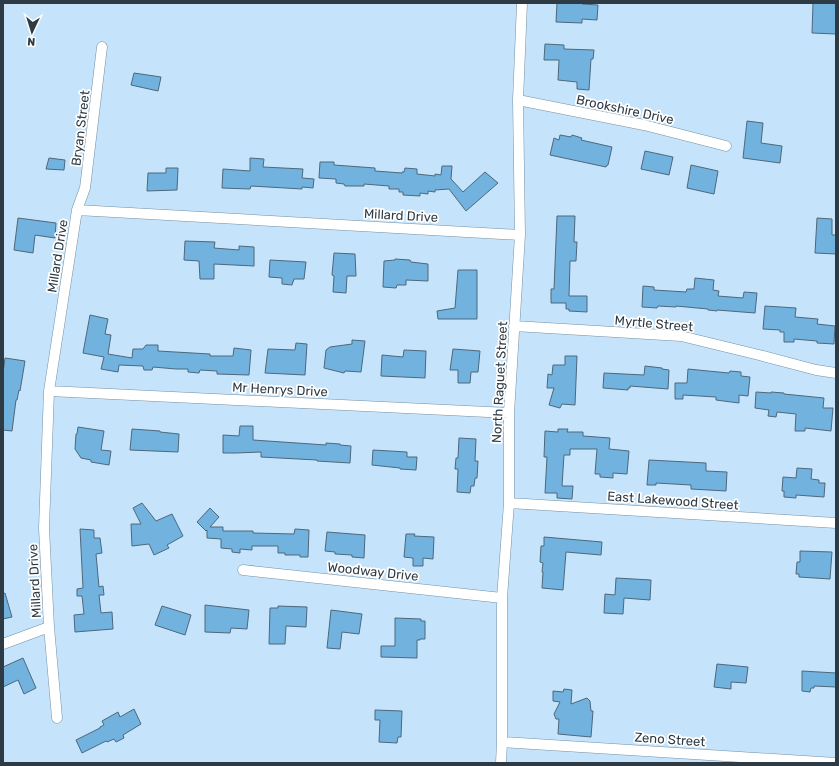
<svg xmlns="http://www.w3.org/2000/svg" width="839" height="766" viewBox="0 0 839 766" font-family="Rubik,sans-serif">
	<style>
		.building { fill: #72b2de; stroke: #4d687c }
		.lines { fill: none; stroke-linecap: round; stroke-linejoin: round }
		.street-casing { stroke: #7491a5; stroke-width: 11 }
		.street { stroke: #fff; stroke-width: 10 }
		.labels { text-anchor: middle; stroke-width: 3.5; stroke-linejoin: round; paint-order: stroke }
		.street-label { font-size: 13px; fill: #2f3b44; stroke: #fff }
	</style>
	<rect width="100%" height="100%" fill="#c5e3fa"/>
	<path class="building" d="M557 3H582V4L598 5 597 20 582 19V23L556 22Z
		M813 3H836V34L812 33Z
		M545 44 564 45V49L594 50 593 59H591L589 90 577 89V82L558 80 559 60H544Z
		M134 73 161 77 158 91 131 85Z
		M747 121 763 123 761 143 782 146 780 163 743 158Z
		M560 135 571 137 572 135 582 138 581 140 612 147 608 165H607L606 167 550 155 554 138 559 140Z
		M645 151 673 157 669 175 641 169Z
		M49 158 65 160 64 170 46 169Z
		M250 158 264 159 263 167 303 169 302 178 314 179 313 188 302 187V189L251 186 250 189 222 188 223 169 250 171Z
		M320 162H334V165L375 168V171L402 173V172H404L405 168 417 169V174L435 176V174L441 175 442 166H452L451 179 463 192 485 172 498 183 466 211 449 189 435 190V192L428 191V194L420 193V196L403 195V192H399V189H389V186L364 184V186H345L344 184 336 183V179L319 178Z
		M691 165 718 171 714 194 687 188Z
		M166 168H178L177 190 147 191 148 173H166Z
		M557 216H575L574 242H577L576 261H570L569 296H587V312L569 311V309H566V303H551V289H554Z
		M18 218 56 223 55 238 35 235 33 253 14 250Z
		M817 218 832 219V235H836V254L815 253Z
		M185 241 215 242 214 248 239 250V246L254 247V266L214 264V279H200L199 261 184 260Z
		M334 253 355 254 356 276H347L346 293 333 292 334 276 332 275Z
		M395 259 410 260 411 262 428 264V281L406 280V285H397L396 288 383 287 384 261 395 260Z
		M270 260 306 262 304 279H294L292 285 282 284V278L269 277Z
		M458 270H477V319H438L437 311 455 308Z
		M695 278 714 280 713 290 719 291 718 296 743 298 744 292 757 293 755 313 717 310V311L708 310V309L676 306V307L658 306 657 308 642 307 643 286 654 287V290L686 292 687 289H694Z
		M765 306 796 308 795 317 818 319 817 324 835 326 834 344 817 343V341L794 339V342H784V332H780V330L763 329Z
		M90 315 108 319 105 334 111 335 108 354 132 358 133 349H143L146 345H158V351L210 354V356H233L234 348 251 350 249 375 217 374V371L200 370 199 373 188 372V369H176L153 367 152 370H144L143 366 119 365 118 372 101 369 104 357 83 353Z
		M352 340 365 341 361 372 345 371 344 373 324 368 326 350 330 347 352 344Z
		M296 343 307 344 305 375 265 373 268 349 295 350Z
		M453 349 480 351 478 372H471L470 383H458V370H450Z
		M404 350 426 351 425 378 381 376 382 355 403 357Z
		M565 356H577L575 405 562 404 560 408 549 405 554 388H547L548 374 552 375 553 365H565Z
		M5 358 25 361 20 391 19 390 17 400H16L12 431 3 430V373Z
		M645 366 662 368V369L669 370 668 389 630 386V388H628V390L603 388 604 373 644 375Z
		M688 369 708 371 729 373 730 371 741 372V376L750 377 748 396 739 395V403L716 400V397L683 395V399H675V383H687Z
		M756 392 771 393V392L784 393V394L824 398 823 408H833L831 431 805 428V431H795L796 414 777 412 776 417 768 416 769 410 755 408Z
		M240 426H253V440L326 445V443L340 444V445L351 446 350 463 317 461V460L261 457V452L236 453H223V435L239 436Z
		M78 427 104 431 101 450 111 451 109 465 91 462V460L81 458 75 449 76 434H77Z
		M132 429 160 431V432L179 434 178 452 130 450Z
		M558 429H568L567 432H583V436L610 438 609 449 629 451 627 474 613 473V478L600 477V474H595L597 449H570V455H564L562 486H573L572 499 557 498V493H545L547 457H544L545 431 558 432Z
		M459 438 476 439 475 461H478L477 478H475L474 486H471L470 493 457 492 458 469H455L456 458H458Z
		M373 450 407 452V457H417L416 470 400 469V468L372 465Z
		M649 460 706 463V471L727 472 726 491 691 489V485L656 483V485H647Z
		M797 468 812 469 811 479 819 480V483H825L824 497 796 495V498L784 497V491H782L783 477 796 478Z
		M142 503 156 521 172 514 183 536 167 545 169 548 154 555 149 544 132 546 131 524H141L133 508Z
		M210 508 219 517 210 527H223V531H253V533L294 534 295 529 309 530 308 557H300V555H285V553H278V546H252V550L240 549V553L232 552V549L221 548V539L207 538V530L206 531 197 522Z
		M80 529 94 530V538H100L102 553 96 554 99 587 103 586 104 595H99L101 613 112 612 113 629 75 632 74 615 84 614 82 596H77V589L83 588Z
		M327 532 365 535 364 558 352 557V555L335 554V552L325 551Z
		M406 534H415L414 536 434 537 433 559 423 558V566H413V558L404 557Z
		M544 537 602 542 601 555 566 552 563 590 542 588 543 572H542L543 563 540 562 541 546H544Z
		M800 551 832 552 830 579 799 577V574H796L797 562H800Z
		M616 578 651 580 650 600 624 598 623 614 604 613 605 594 615 595Z
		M5 593 12 617 3 619V594Z
		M205 605 249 610 247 629 231 628 230 633 205 632Z
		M162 606 191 615 185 635 155 625Z
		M278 606 307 607 306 627 286 626 285 644H269L270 608H278Z
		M331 610 362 614 359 634 342 632 340 649 327 648Z
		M395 618 421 619V621H425V639H420V640H417V658L381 657V646H395Z
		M23 658 36 688 24 694 18 680 3 687V667Z
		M717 664 748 667 746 683 731 682V689L714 687Z
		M802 671 836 673V687L814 686V688H811L810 692 802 691Z
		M564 689 572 690 571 704 587 698 590 701 591 711H593L591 737 558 734 559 719H556L554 714 560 702 553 701V691L563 692Z
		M134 709 141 724 123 735 124 738 116 742 114 739 107 742 106 741 82 753 76 740 100 728V727L104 725 102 721 118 712 120 717Z
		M375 710 402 711 401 737H398L397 743 379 742 380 720H375Z"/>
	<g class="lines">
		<defs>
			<path id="street" d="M518 100 644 125 726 146
				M77 210 520 235
				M514 326 681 336 759 355 816 370 836 373
				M49 391 509 413
				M509 503 836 523
				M243 570 502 598
				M3 644 49 627
				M57 718 49 627 44 528 49 391 77 210 85 188 102 47
				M502 742 836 763
				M501 763 502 742V598L509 503V413L520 235 518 100 522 3"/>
		</defs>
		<use href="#street" class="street-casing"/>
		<use href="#street" class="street"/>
	</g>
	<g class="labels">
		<g class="street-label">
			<text transform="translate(625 109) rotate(12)" y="5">Brookshire Drive</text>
			<text transform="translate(80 128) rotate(-83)" y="5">Bryan Street</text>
			<text transform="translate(401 215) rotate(3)" y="5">Millard Drive</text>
			<text transform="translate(57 256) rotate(-81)" y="5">Millard Drive</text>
			<text transform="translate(654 323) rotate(5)" y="5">Myrtle Street</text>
			<text transform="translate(499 382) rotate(-87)" y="5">North Raguet Street</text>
			<text transform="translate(280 389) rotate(3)" y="5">Mr Henrys Drive</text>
			<text transform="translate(673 500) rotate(4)" y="5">East Lakewood Street</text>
			<text transform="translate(373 571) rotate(6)" y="5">Woodway Drive</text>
			<text transform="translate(34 581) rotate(-93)" y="5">Millard Drive</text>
			<text transform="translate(670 739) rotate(4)" y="5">Zeno Street</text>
		</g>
	</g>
	<rect width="839" height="766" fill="none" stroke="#2f3b44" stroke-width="8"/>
	<g transform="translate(32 32) rotate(184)" stroke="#ffffff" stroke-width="3" paint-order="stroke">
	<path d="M0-3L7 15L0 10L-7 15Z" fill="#2f3b44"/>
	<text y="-6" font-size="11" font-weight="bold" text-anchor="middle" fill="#2f3b44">N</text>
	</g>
</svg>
